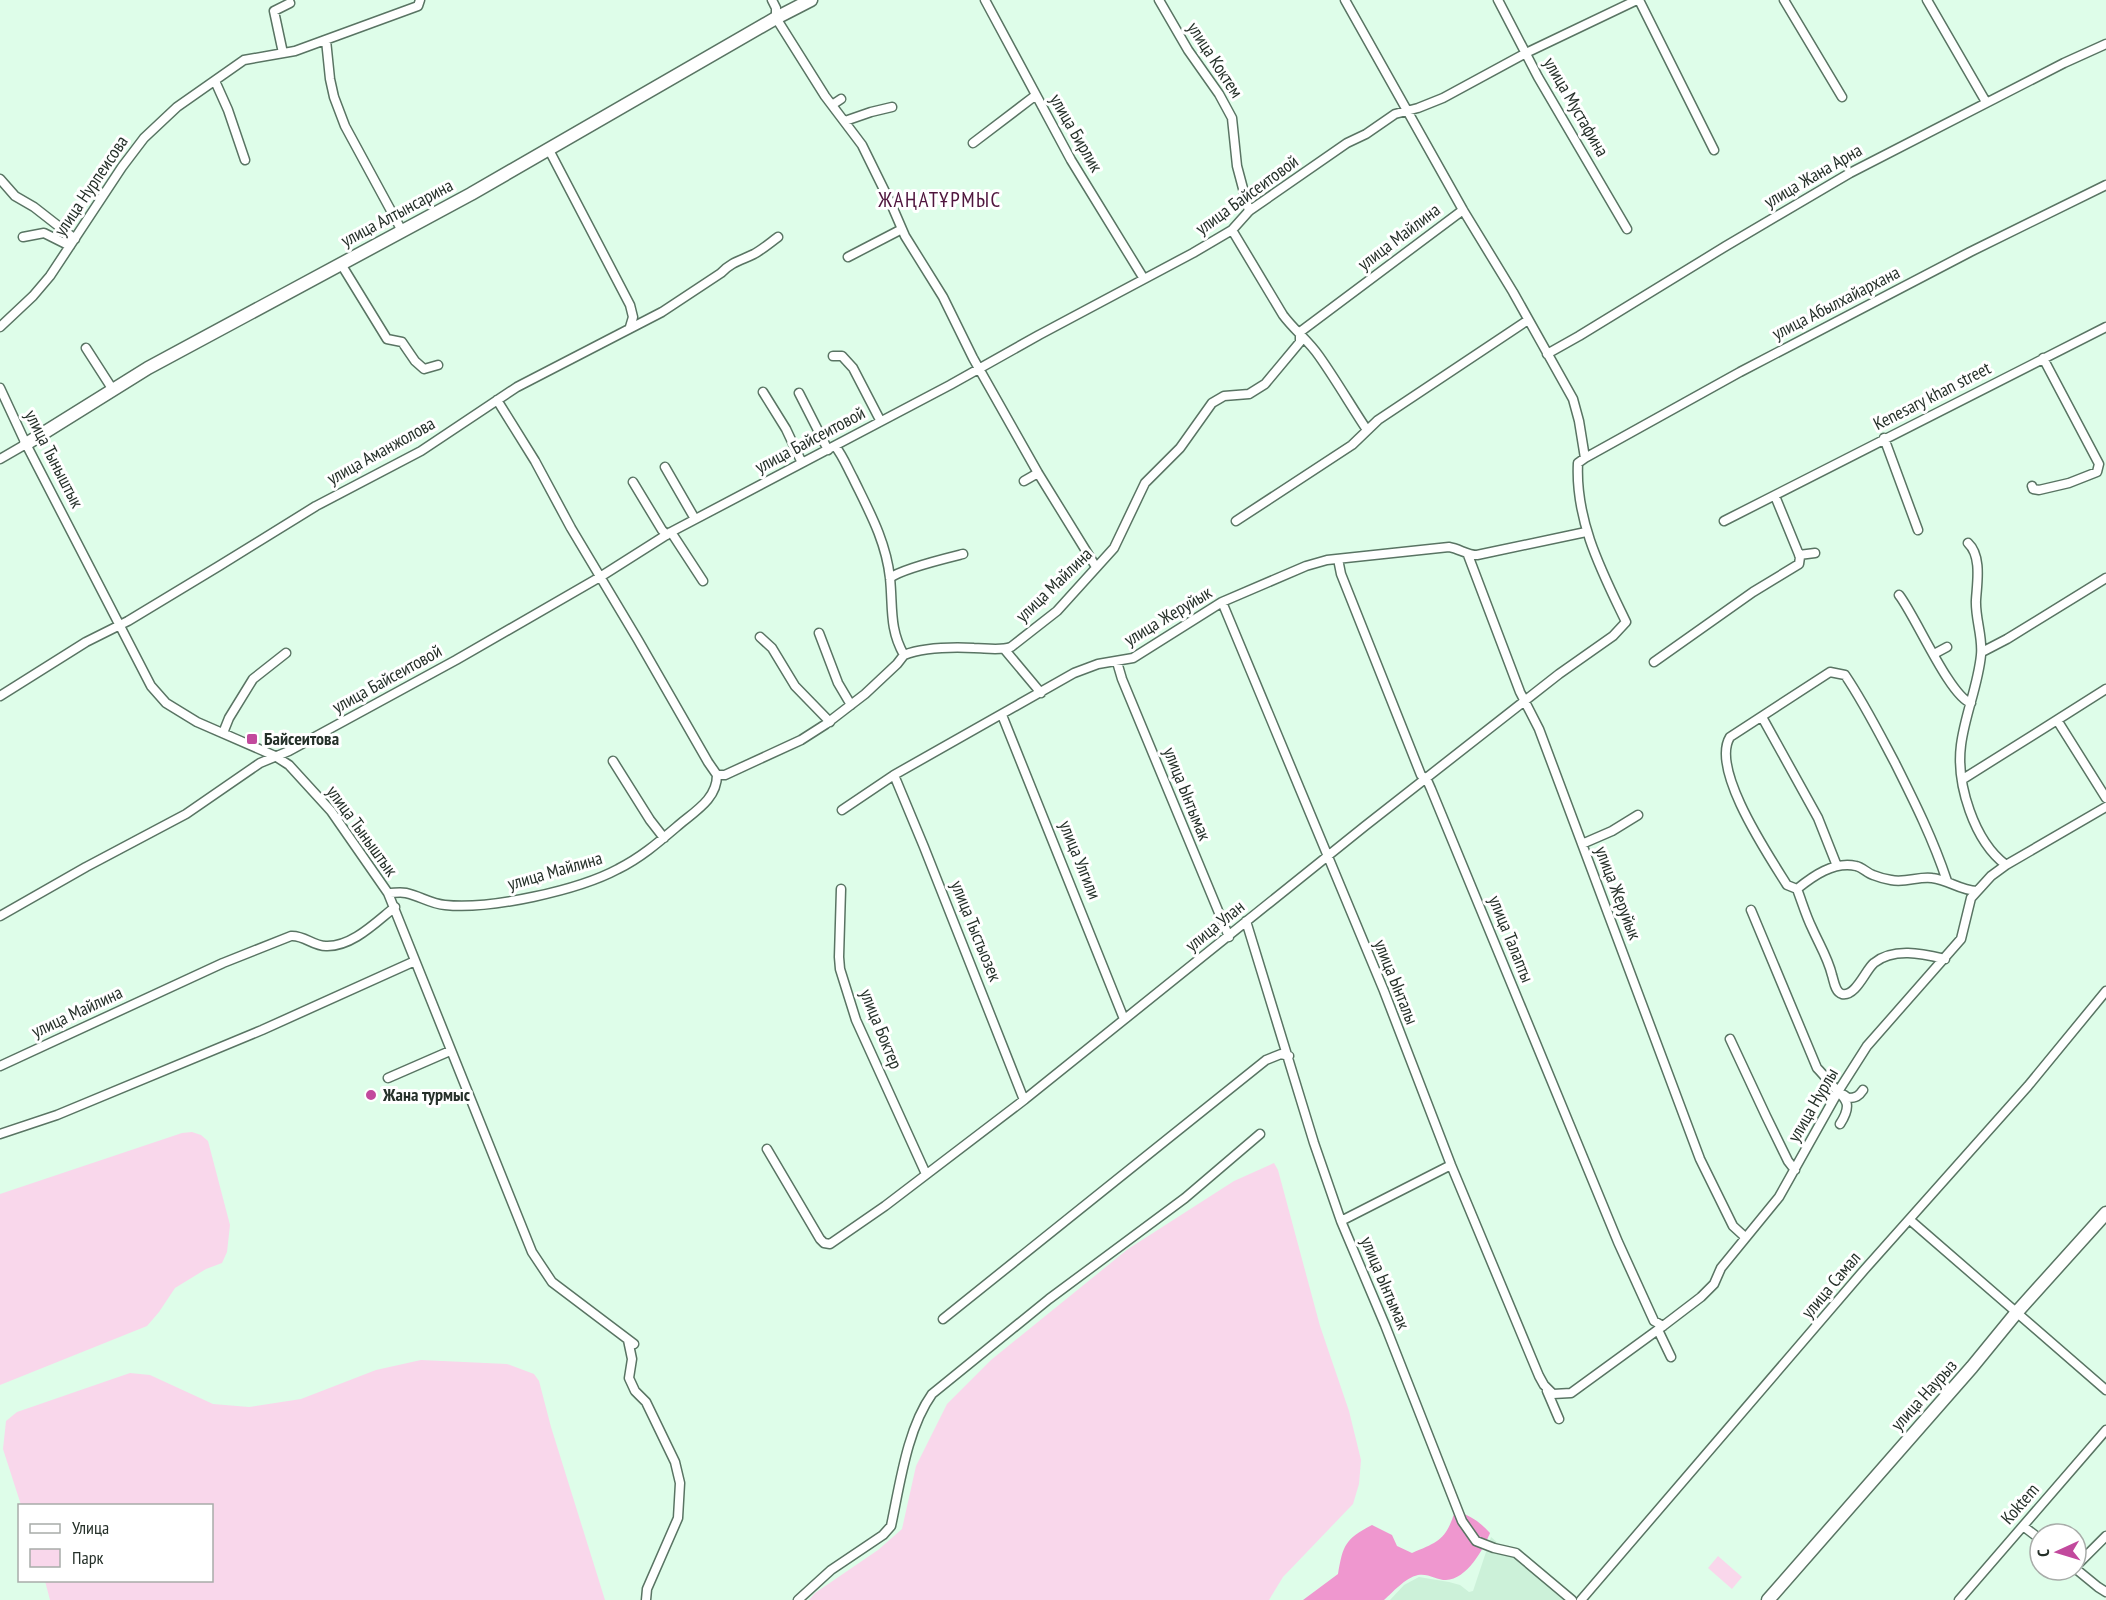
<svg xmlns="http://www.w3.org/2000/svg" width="2106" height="1600" viewBox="0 0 2106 1600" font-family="'PT Sans Narrow',sans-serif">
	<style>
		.built { fill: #ccf1d9 }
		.green { fill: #f9d7eb }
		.forest { fill: #ef97cf }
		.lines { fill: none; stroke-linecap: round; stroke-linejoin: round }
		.street-casing { stroke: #597463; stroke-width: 11 }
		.secondary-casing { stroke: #597463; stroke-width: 15 }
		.street { stroke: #fff; stroke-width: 8 }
		.secondary { stroke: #fff; stroke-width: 12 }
		.poi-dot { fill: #c2499d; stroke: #fff; stroke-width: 2 }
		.labels { text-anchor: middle; stroke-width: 6; stroke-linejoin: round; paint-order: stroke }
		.street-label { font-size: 18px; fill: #253029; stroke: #fff }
		.poi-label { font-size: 18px; font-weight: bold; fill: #253029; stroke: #fff; text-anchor: start }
		.quarter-label { font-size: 21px; letter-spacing: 1.5px; fill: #4f153d; stroke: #fff }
	</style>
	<rect width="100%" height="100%" fill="#defde9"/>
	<path class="built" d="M1491 1537 1564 1600H1390L1404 1585 1419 1577 1449 1582 1460 1585 1469 1592 1473 1591Z"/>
	<path class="green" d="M192 1132 201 1135 208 1141 230 1225 227 1252 222 1263 206 1269 175 1288 159 1312 147 1326 0 1385V1194L182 1133Z
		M1274 1163 1278 1170 1320 1326 1349 1411 1361 1460 1359 1484 1353 1504 1283 1577 1269 1600H809L815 1593 878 1550 902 1529 916 1466 947 1404 991 1360 1128 1249 1234 1181Z
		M421 1360 507 1364 534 1374 539 1381 551 1427 605 1600H50L45 1581 212 1580V1506L21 1505 3 1449 6 1421 17 1412 130 1373 150 1375 213 1404 249 1407 301 1399 376 1370Z
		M1718 1556 1742 1577 1732 1589 1708 1568Z"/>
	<path class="forest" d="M1455 1511C1470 1515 1480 1522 1490 1533 1483 1550 1467 1579 1446 1580 1437 1580 1428 1573 1418 1575 1405 1578 1393 1592 1384 1600H1303L1338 1574C1343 1545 1345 1539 1372 1525L1392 1535 1397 1546 1412 1553C1438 1542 1446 1540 1455 1511Z"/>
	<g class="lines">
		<defs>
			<path id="street" d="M772 0 776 8V18L825 96 862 145 892 206 905 236 943 297 973 358 1038 473 1096 567
				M985 0 1071 160 1144 279
				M1159 0 1188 50 1219 94 1232 118 1237 166 1249 211
				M1498 0 1538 77 1627 229
				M1639 0 1714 150
				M1784 0 1842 97
				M1927 0 1986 102
				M326 40 330 79 334 97 345 126 402 231
				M283 53 274 11 290 3
				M215 81 228 110 245 160
				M832 105 841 99
				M845 121 871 112 892 107
				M973 143 1036 95
				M548 148 630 305 633 317 630 327
				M0 179 15 196 34 207 75 239
				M1232 230 1283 315C1294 330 1308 340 1319 356 1336 380 1351 406 1367 430
				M23 237 44 233 70 246
				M848 257 902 229
				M341 264 387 339 402 342 415 361 424 369 438 365
				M0 327 33 296 50 276 122 167 144 138 177 107 244 60 295 51 418 6 420 0
				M86 348 113 390
				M1547 354 1579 336 1726 246 1850 173 2064 63 2106 44
				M833 356H842L853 368 880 420
				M0 388 26 444 151 686 166 703 197 722 275 756 289 765 331 811 388 893 532 1252 552 1282 634 1344
				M763 392 786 429 802 463
				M799 393 828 450
				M497 400 535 461 571 528 638 640 708 762 717 775
				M1884 438 1918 530
				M835 446C843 456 847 467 853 478 869 511 886 541 890 578 893 607 889 629 904 655
				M1585 458 1740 372 1970 252 2106 185
				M0 459 26 444
				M665 467 695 519
				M1024 481 1038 473
				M633 482 662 530 667 535
				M2032 486 2033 489 2039 490 2069 483 2097 472 2099 464 2043 358
				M1236 521 1352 445 1378 420 1528 320
				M1724 521 2106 327
				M671 532 703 581
				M1968 543C1982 556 1977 583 1976 600 1975 618 1983 637 1981 655 1978 686 1965 714 1961 745 1956 784 1974 841 2006 865
				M1468 555 1520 692 1539 729 1700 1159 1733 1226 1745 1237
				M1799 555 1815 553
				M1338 559 1341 574 1421 775 1427 780 1431 789 1618 1242 1654 1321 1663 1326
				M890 578C901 569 947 558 963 554
				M1899 595C1915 615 1950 697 1971 703
				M1222 602 1384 991 1451 1165 1539 1376 1544 1385 1553 1394 1571 1393 1663 1326 1701 1297 1714 1284 1721 1268 1779 1197 1839 1090 1867 1046 1961 939 1971 898 1991 876 2006 865 2106 807
				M819 633 838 683 851 705
				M760 637 772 648 795 686 830 722
				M1005 650 1041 693
				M1982 652 2007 639 2106 578
				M1934 654 1947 647
				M1117 662 1122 679 1229 937
				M1654 662 1753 592 1799 564 1800 557 1775 496
				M2106 689 2057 720 2106 798
				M0 696 86 642 128 621 219 566 316 506 421 451 517 387 662 312 721 273C731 262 742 260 754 254 763 249 771 242 778 237
				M1002 715 1124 1019
				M1762 717 1818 818 1837 866
				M223 733 229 718 253 679 286 653
				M613 761 650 820 664 838
				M894 775 924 847 1024 1100
				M1963 779 2057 720
				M842 810 894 775 1074 673 1098 664 1133 658 1222 602 1306 566 1327 560 1449 547C1460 549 1467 555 1477 555L1586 532
				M1582 844 1612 831 1638 815
				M1947 881C1933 839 1915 803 1895 763 1879 733 1864 703 1845 675L1830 672 1730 737C1710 769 1769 856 1787 885L1797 889C1813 876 1834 861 1856 866 1862 867 1867 873 1873 875 1878 877 1885 879 1891 880 1906 883 1919 876 1932 878 1949 880 1959 890 1977 891
				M841 889 839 957 840 969 856 1020 926 1174
				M1797 889C1802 902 1806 916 1812 928 1819 944 1828 958 1832 975 1834 981 1835 992 1842 994 1856 997 1866 969 1874 963 1894 947 1923 954 1945 959
				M388 893C394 893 401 892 406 893 420 896 431 904 445 905 490 910 579 890 618 869 642 857 660 841 680 824 697 810 717 798 717 775H725L801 740 826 724 865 694 897 664 904 655C925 647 952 647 974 648 985 648 1000 651 1011 647L1057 611 1114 548 1145 483 1180 448 1212 403 1224 396 1249 394 1265 384 1300 342V332L1463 210
				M1751 910 1817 1068C1822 1073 1826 1078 1830 1083 1845 1099 1854 1102 1840 1124
				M0 916 86 867 186 814 260 763 289 751 456 660 600 577 671 532 950 385 1039 335 1193 253 1232 230 1249 211 1347 143 1366 134 1395 114 1418 108 1443 98 1526 53 1637 0
				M1246 921 1314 1143 1341 1221 1385 1325 1462 1521 1476 1541 1494 1548 1516 1553 1572 1600
				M1730 1039 1766 1116 1788 1161 1795 1170
				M0 1066 223 963 291 936C304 935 313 946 326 946 352 947 376 922 395 907
				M388 1078 450 1051
				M1844 1095 1848 1098C1856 1098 1859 1096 1863 1090
				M0 1134 57 1115 262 1030 415 961
				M767 1149 820 1239 824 1243 830 1244 885 1206 1024 1100 1365 826 1559 674 1613 636 1626 622C1602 572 1575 521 1578 463L1585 458 1579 421 1573 399 1513 292 1463 210 1345 0
				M1910 1220 2106 1390
				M1341 1221 1451 1165
				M943 1319 1266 1060 1281 1054 1289 1056
				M1658 1330 1671 1357
				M628 1340 632 1359 629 1378 635 1391 646 1402 675 1462 680 1483 678 1518 647 1589 646 1600
				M1547 1391 1559 1419
				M2023 1526 2040 1539
				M2076 1566 2106 1536
				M2076 1569 2098 1587 2106 1592
				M798 1600 831 1570 883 1535 891 1526C900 1484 907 1429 932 1394L1049 1299 1185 1198 1260 1134
				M1581 1600 1865 1269 2028 1086 2106 991
				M1959 1600 2106 1430"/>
			<path id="secondary" d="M26 444 148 368 471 194 776 18 811 0
				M1768 1600 1972 1367 2017 1312 2106 1213"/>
		</defs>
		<use href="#street" class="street-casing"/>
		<use href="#secondary" class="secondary-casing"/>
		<use href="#street" class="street"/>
		<use href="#secondary" class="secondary"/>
	</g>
	<g class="poi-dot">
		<rect x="246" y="733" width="12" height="12" rx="3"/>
		<circle cx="371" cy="1095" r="6"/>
	</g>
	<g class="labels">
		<g class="street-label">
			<text transform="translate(1215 60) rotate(57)" y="6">улица Коктем</text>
			<text transform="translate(1576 107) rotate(60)" y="6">улица Мустафина</text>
			<text transform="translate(1076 133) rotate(60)" y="6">улица Бирлик</text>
			<text transform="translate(1813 176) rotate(-30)" y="6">улица Жана Арна</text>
			<text transform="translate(91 186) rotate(-56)" y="6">улица Нурпеисова</text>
			<text transform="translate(1247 195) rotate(-36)" y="6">улица Байсеитовой</text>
			<text transform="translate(397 213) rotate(-28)" y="6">улица Алтынсарина</text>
			<text transform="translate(1399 237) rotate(-37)" y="6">улица Майлина</text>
			<text transform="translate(1836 303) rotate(-27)" y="6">улица Абылхайархана</text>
			<text transform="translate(1932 396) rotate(-27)" y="6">Kenesary khan street</text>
			<text transform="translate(810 440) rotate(-28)" y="6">улица Байсеитовой</text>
			<text transform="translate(381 451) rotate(-29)" y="6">улица Аманжолова</text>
			<text transform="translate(54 459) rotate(63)" y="6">улица Тыныштык</text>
			<text transform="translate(1054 585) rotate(-44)" y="6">улица Майлина</text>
			<text transform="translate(1168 616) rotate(-31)" y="6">улица Жеруйык</text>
			<text transform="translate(387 679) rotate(-29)" y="6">улица Байсеитовой</text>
			<text transform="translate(1187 794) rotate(68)" y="6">улица Ынтымак</text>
			<text transform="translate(362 831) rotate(54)" y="6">улица Тыныштык</text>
			<text transform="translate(1080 860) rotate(68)" y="6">улица Улгили</text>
			<text transform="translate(555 871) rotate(-16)" y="6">улица Майлина</text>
			<text transform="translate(1618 893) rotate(69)" y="6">улица Жеруйык</text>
			<text transform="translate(1215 926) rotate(-39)" y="6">улица Улан</text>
			<text transform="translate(976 931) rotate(68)" y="6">улица Тыстыозек</text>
			<text transform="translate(1511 939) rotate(68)" y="6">улица Талапты</text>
			<text transform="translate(1396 982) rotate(68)" y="6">улица Ынталы</text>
			<text transform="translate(77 1012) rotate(-25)" y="6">улица Майлина</text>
			<text transform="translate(881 1029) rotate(68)" y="6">улица Боктер</text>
			<text transform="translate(1813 1105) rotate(-60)" y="6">улица Нурлы</text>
			<text transform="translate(1385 1283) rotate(67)" y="6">улица Ынтымак</text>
			<text transform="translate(1831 1285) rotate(-50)" y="6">улица Самал</text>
			<text transform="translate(1924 1395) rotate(-48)" y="6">улица Наурыз</text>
			<text transform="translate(2020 1504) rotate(-49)" y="6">Koktem</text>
		</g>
		<g class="poi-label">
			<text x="264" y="745">Байсеитова</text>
			<text x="383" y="1101">Жана турмыс</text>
		</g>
		<g class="quarter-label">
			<text x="940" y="207">ЖАҢАТҰРМЫС</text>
		</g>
	</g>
	<rect x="18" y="1504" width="195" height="78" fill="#ffffff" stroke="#a8aca9" stroke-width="1.5"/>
	<rect x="30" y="1524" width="30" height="9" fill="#ffffff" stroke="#a8aca9" stroke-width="1.5"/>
	<text x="72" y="1534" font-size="18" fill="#253029">Улица</text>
	<rect x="30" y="1549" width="30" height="18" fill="#f9d7eb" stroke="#a8aca9" stroke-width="1.5"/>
	<text x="72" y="1564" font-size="18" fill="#253029">Парк</text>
	<g transform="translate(2058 1552) rotate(266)"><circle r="28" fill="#ffffff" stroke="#a8aca9" stroke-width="1.5"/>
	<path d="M0-4.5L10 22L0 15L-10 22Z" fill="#c2499d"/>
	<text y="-9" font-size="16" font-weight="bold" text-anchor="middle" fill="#253029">С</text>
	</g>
</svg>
